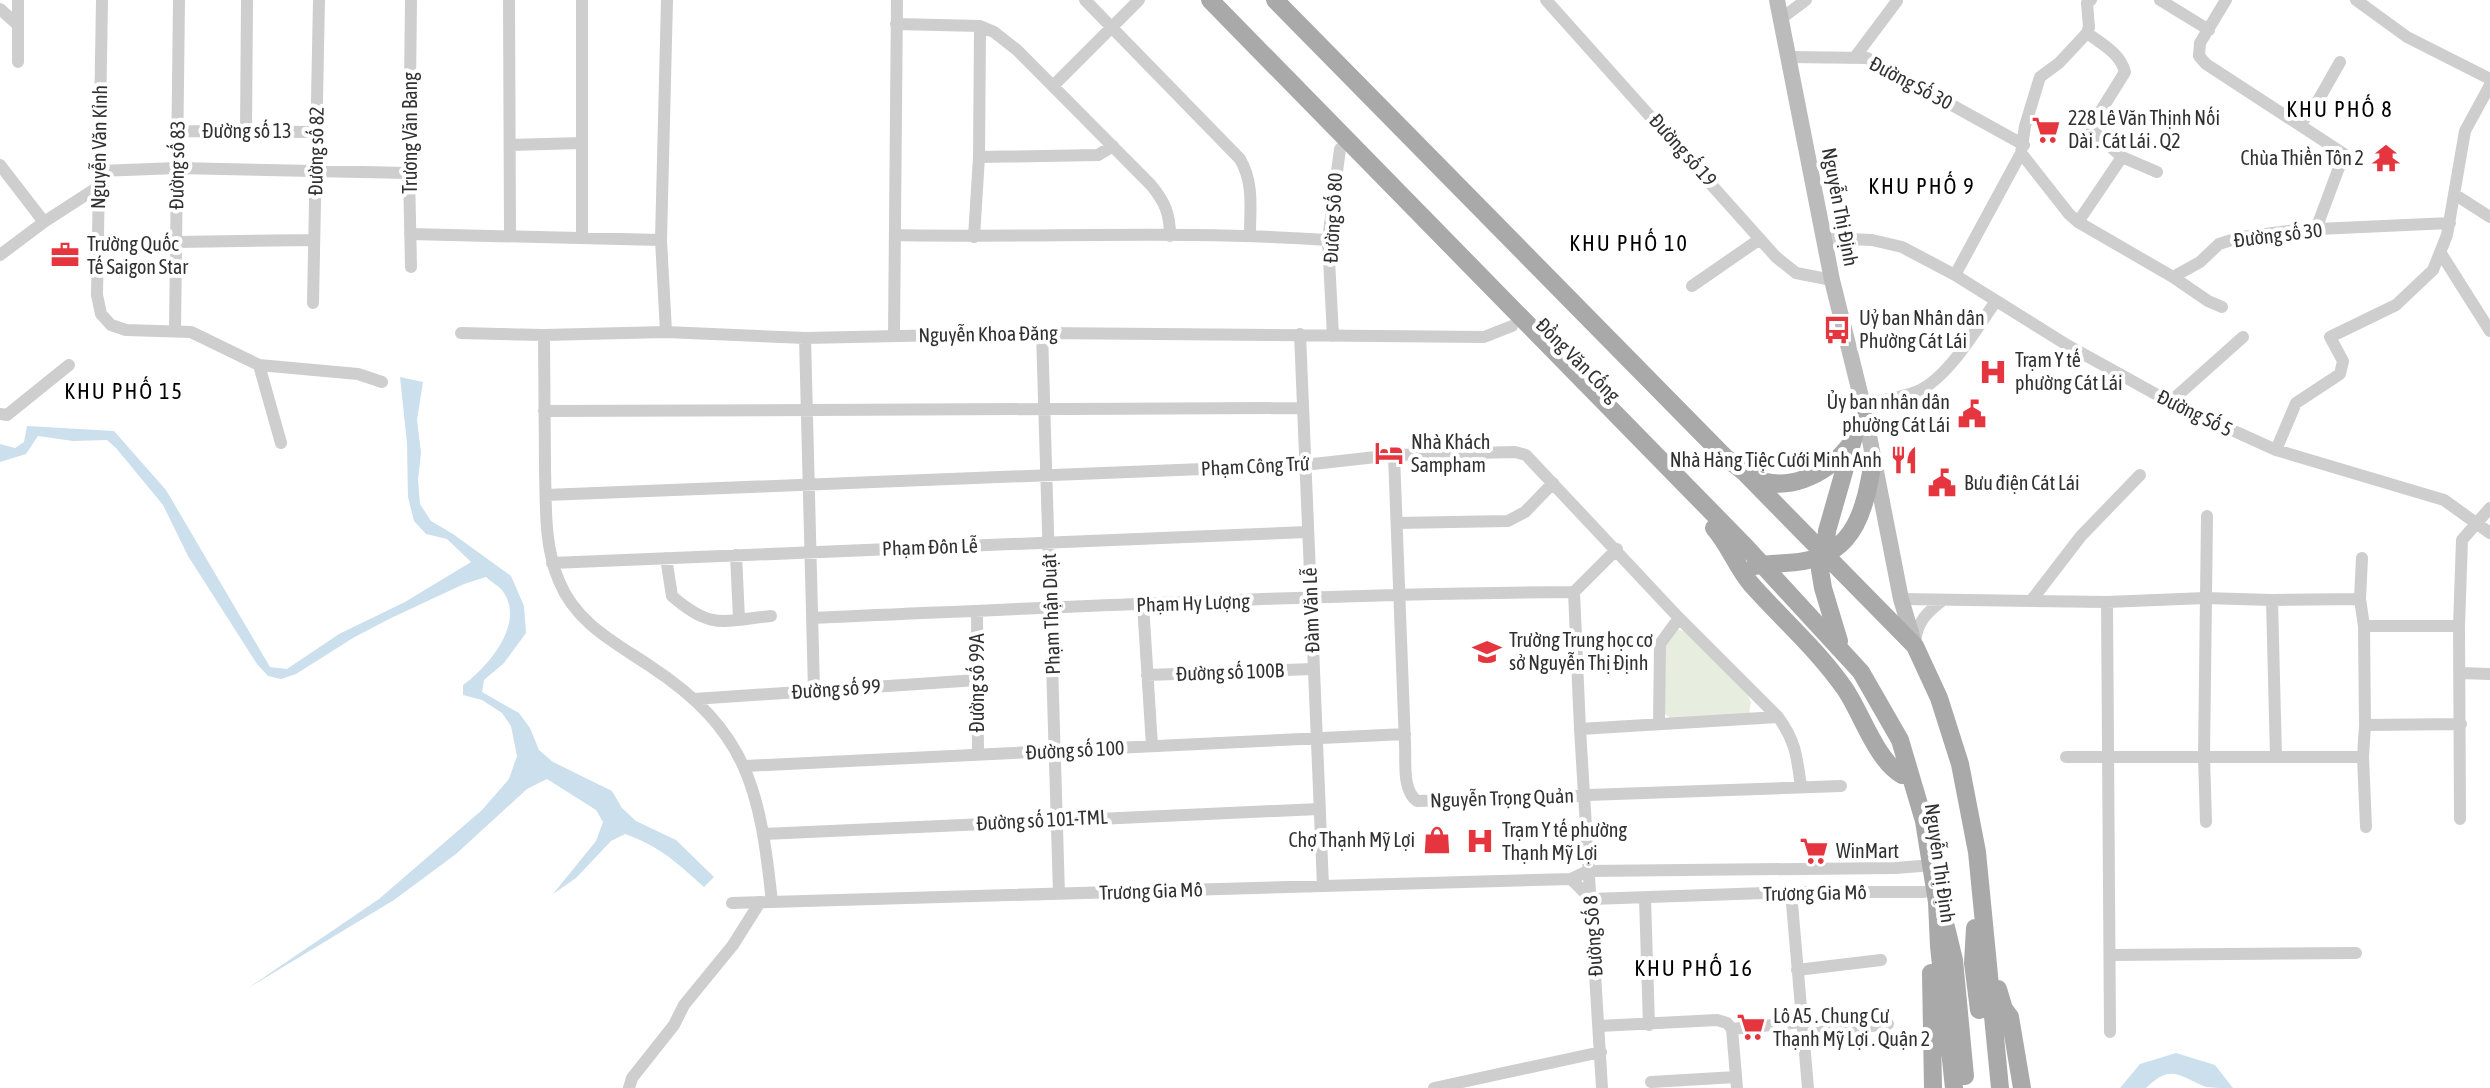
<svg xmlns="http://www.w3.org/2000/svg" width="2490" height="1088" viewBox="0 0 2490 1088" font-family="'Asap Condensed',sans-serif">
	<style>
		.green { fill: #e7eddf }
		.water { fill: #ccdfed }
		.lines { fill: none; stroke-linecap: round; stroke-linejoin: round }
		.minor { stroke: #cecece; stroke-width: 12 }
		.secondary { stroke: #bbb; stroke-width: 16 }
		.primary { stroke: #a9a9a9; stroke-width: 18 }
		.labels { text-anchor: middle; stroke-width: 8; stroke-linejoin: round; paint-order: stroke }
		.street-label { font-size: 20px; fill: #313131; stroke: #fff }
		.poi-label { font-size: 20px; fill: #313131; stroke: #fff; text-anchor: start }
		.neighbourhood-label { font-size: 22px; letter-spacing: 2px; fill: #000; stroke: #fff }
	</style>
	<rect width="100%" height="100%" fill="#fff"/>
	<path class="green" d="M1677 629 1687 632 1748 695 1751 702 1749 714 1670 718 1661 711 1664 637Z"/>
	<path class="water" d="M400 377 423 382 417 420 421 453 418 480 420 504 431 521 453 534 511 576 524 606 526 633 504 663 484 680 482 692 519 713 530 728 539 750 553 762 612 791 622 808 636 821 676 840 714 877 704 887C676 862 661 847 625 834L611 841 576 878 553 894 596 841 603 822 596 810 547 779 527 789 456 854 394 900 248 988 379 899 482 810 509 779 517 756 511 726 502 713 482 700 463 695V685C488 667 528 621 501 589 497 585 490 581 486 577L464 584 389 619 353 638 296 674 281 679 268 676 257 664 188 556 163 505 116 448 107 440 73 441 38 436 26 454 0 462V444L15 448 24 442 27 426 114 431 166 490 270 667 287 669 339 634 405 602 471 562 447 539 426 534 414 521 408 497 407 443Z
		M2176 1053 2215 1065 2233 1088C2224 1088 2214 1088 2206 1087 2179 1076 2171 1063 2146 1088H2120L2140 1064Z"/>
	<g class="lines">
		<path class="minor" d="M18 0V62
			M102 0 97 295 101 314 111 325 126 330 191 332 259 365 358 374 382 382
			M411 0 409 173 411 267
			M509 0 510 235
			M582 0V236
			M1085 0 1240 159C1254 183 1250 208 1250 234
			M1546 0 1776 257 1796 273 1832 280
			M2160 0 2209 30
			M2226 0 2200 43 2199 56 2206 64 2344 154 2316 229
			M2356 0 2407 37 2490 79
			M0 9 18 25
			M1782 18 1806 0
			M896 24 980 26 994 32 1017 50 1151 185C1165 202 1170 214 1170 236
			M2087 33C2102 44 2120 53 2125 72L2092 125V130L2122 157 2157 172
			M1789 57 1867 58 2024 145
			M1855 57 1897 1
			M1053 86 1139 0
			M2300 125 2319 99 2340 62
			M177 131 316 132
			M246 131 247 0
			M510 145 582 143
			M2021 153 2069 214 2078 222 2173 277 2200 262 2219 244 2241 237 2296 230 2450 223
			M979 157 1098 155 1113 146
			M0 165 44 222
			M99 171 177 168 409 173
			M2454 194 2490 217
			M2078 222 2122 157
			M410 234 661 240
			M895 235C1039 238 1184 230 1328 240
			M974 237 979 157 980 26
			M1824 238 1872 240 1902 247 1955 275 2067 345 2170 402 2276 450 2444 500 2490 533
			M176 242 314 240
			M0 255 44 222 98 187
			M2442 255 2490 331
			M1955 275 2021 153 2025 126 2040 77 2059 63 2087 33 2089 27 2087 3 2091 0
			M2173 277 2208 301 2222 307
			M1692 286 1760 239
			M313 303 319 0
			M175 331 179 0
			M666 332 661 240 667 0
			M461 333 544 335 666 332 805 338 1042 333 1484 337 1512 326
			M1042 333 1059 894
			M1300 334 1323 886
			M544 335C544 379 545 423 545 468 546 505 544 546 559 581 576 623 614 642 650 666 749 731 760 791 772 902
			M894 335 897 0
			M1333 336 1328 240 1340 149
			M805 338 814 691
			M259 365 281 443
			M2170 402 2243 337
			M1863 405C1880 400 1901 398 1918 391 1949 377 1976 329 1996 301
			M544 411 1302 408
			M0 414 7 415 69 365
			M2276 450 2296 403 2340 374 2343 361 2330 337 2396 305 2433 270 2447 235 2465 131 2490 85
			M1394 455 1405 744C1406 762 1402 790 1417 801L1841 786
			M546 495 1304 465 1394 455 1515 452 1526 455 1679 618 1778 717C1796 741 1797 758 1801 787
			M1397 523 1508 521 1525 512 1553 483
			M736 555 739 619
			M666 558 672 596C711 630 722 621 771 616
			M2362 558 2360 599 2364 626 2365 725 2363 757 2366 827
			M552 563 1307 532
			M1574 592 1580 729 1602 1088
			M1574 592 1617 549
			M1901 599 2107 602 2205 598 2272 600 2360 599
			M2272 600 2276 757
			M2031 601 2081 536 2140 475
			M2107 602 2110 1032
			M1143 604 1152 746
			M977 611 978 755
			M812 618C1066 607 1320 594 1574 592
			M2364 626H2459
			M1915 642C1917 622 1927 612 1943 600
			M2460 673 2490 674
			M1147 675 1313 669
			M694 699 977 680
			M1659 724 1660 644 1679 618
			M2365 725 2461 724
			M1580 729 1778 717
			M2066 757H2363
			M745 766 1405 734
			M2460 819 2459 626 2462 540 2490 508
			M2206 822 2204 757 2207 516
			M764 834 1319 809
			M1571 879 1591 899 1791 892H1924
			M1791 892 1808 1088
			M1645 898 1649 1025
			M732 903 1571 879 1588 871 1895 868 1921 866
			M2111 955 2356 953
			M1797 970 1881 960
			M1599 1026 1717 1020 1727 1023 1732 1029 1737 1088
			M1732 1029 1802 1022
			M1803 1034 1888 1024
			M1651 1082 1736 1077
			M629 1088 632 1078 674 1025 684 1005 733 945 760 902
			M1434 1088 1601 1052"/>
		<path class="secondary" d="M1777 0 1832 280 1863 405 1901 599 1915 646"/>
		<path class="primary" d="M1210 0 1746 547 1861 672 1900 740 1924 821 1937 902 1939 946 1954 1088
			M1275 0 1725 457 1744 472 1915 646 1939 698 1960 764 1977 852 2000 1088
			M1749 475C1784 496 1826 475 1849 446
			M1714 528C1729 545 1736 566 1751 584 1782 619 1818 650 1845 689 1862 714 1876 760 1902 775
			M1755 566C1771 563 1788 564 1804 561 1857 552 1865 506 1873 462
			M1839 641 1823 588 1820 570 1825 554 1827 531 1863 405
			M1946 927 1954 960 1965 1076
			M1975 928 1973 963 1979 1010
			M1931 973 1933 1088
			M1998 989 2004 1009 2010 1017 2022 1088"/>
	</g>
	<defs>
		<symbol id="supermarket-bare" viewBox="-9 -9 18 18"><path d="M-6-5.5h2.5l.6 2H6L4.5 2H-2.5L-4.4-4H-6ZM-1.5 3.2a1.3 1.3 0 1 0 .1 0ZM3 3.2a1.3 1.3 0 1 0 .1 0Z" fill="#e5363f" stroke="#fff" stroke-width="2.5" paint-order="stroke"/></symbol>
		<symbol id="temple-bare" viewBox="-9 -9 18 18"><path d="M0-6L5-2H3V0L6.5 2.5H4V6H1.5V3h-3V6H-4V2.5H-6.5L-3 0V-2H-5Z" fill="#e5363f" stroke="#fff" stroke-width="2.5" paint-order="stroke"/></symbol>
		<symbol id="office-bare" viewBox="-9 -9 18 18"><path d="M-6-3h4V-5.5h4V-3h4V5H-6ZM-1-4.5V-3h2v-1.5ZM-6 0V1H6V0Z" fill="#e5363f" stroke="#fff" stroke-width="2.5" paint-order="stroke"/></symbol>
		<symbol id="bus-bare" viewBox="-9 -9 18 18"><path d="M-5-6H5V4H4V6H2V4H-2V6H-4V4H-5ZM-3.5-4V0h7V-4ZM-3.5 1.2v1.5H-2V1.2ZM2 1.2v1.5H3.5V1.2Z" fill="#e5363f" stroke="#fff" stroke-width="2.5" paint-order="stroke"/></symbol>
		<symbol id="hospital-bare" viewBox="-9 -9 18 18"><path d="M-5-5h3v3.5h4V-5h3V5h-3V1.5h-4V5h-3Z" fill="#e5363f" stroke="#fff" stroke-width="2.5" paint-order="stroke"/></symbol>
		<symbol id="civic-bare" viewBox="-9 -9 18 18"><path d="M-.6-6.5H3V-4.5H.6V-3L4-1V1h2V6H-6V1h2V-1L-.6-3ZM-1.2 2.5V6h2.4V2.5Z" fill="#e5363f" stroke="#fff" stroke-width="2.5" paint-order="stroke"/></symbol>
		<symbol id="hotel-bare" viewBox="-9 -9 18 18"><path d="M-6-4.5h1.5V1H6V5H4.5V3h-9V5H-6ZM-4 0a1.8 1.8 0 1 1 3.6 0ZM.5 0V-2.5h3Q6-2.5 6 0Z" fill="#e5363f" stroke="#fff" stroke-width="2.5" paint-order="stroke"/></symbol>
		<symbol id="restaurant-bare" viewBox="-9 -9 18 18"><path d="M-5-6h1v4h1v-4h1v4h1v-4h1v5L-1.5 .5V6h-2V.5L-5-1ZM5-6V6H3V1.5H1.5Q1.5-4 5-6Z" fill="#e5363f" stroke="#fff" stroke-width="2.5" paint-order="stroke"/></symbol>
		<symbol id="school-bare" viewBox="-9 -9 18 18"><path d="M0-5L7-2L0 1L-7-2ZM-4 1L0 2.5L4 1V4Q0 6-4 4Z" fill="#e5363f" stroke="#fff" stroke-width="2.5" paint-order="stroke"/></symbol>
		<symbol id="shop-bare" viewBox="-9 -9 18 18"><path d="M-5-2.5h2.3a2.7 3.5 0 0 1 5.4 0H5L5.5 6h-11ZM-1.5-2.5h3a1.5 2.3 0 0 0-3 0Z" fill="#e5363f" stroke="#fff" stroke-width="2.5" paint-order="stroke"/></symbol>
	</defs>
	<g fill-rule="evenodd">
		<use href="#supermarket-bare" x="2026" y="110" width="40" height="40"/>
		<use href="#temple-bare" x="2366" y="138" width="40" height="40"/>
		<use href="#office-bare" x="45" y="235" width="40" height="40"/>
		<use href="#bus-bare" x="1817" y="310" width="40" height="40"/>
		<use href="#hospital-bare" x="1973" y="352" width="40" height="40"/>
		<use href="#civic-bare" x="1952" y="394" width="40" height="40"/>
		<use href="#hotel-bare" x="1369" y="433" width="40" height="40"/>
		<use href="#restaurant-bare" x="1884" y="440" width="40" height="40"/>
		<use href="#civic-bare" x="1922" y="463" width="40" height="40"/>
		<use href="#school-bare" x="1467" y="632" width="40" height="40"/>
		<use href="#shop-bare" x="1417" y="820" width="40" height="40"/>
		<use href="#hospital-bare" x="1460" y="821" width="40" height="40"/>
		<use href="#supermarket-bare" x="1794" y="831" width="40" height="40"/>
		<use href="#supermarket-bare" x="1731" y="1007" width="40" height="40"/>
	</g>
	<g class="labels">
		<g class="street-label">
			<text transform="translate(1911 83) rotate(28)" y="7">Đường Số 30</text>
			<text x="247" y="138">Đường số 13</text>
			<text transform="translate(410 133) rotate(-90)" y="7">Trương Văn Bang</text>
			<text transform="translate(99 147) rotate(-89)" y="7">Nguyễn Văn Kỉnh</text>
			<text transform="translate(1683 150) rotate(48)" y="7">Đường số 19</text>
			<text transform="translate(316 151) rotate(-89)" y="7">Đường số 82</text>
			<text transform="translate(177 165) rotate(-89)" y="7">Đường số 83</text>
			<text transform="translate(1840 207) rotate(79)" y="7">Nguyễn Thị Định</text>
			<text transform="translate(1333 218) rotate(-87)" y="7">Đường Số 80</text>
			<text transform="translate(2278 235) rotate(-7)" y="7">Đường số 30</text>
			<text transform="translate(988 334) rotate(-1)" y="7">Nguyễn Khoa Đăng</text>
			<text transform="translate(1578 360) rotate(45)" y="7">Đồng Văn Cống</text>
			<text transform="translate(2195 413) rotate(26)" y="7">Đường Số 5</text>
			<text transform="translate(1255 466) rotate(-3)" y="7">Phạm Công Trứ</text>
			<text transform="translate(930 547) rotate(-2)" y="7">Phạm Đôn Lễ</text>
			<text transform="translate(1193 603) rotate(-2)" y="7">Phạm Hy Lượng</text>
			<text transform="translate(1311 610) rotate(-92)" y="7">Đàm Văn Lễ</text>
			<text transform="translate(1051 614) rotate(-92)" y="7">Phạm Thận Duật</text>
			<text transform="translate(1230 672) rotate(-2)" y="7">Đường số 100B</text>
			<text transform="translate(977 683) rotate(-90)" y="7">Đường số 99A</text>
			<text transform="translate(836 689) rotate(-4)" y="7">Đường số 99</text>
			<text transform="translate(1075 750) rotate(-3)" y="7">Đường số 100</text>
			<text transform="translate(1502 798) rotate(-2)" y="7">Nguyễn Trọng Quản</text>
			<text transform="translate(1042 820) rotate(-3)" y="7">Đường số 101-TML</text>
			<text transform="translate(1940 863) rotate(82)" y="7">Nguyễn Thị Định</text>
			<text transform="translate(1151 891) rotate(-2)" y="7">Trương Gia Mô</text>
			<text transform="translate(1815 893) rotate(-1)" y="7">Trương Gia Mô</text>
			<text transform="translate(1593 936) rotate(-94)" y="7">Đường Số 8</text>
		</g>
		<g class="poi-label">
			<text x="2068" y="125">228 Lê Văn Thịnh Nối<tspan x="2068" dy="23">Dài . Cát Lái . Q2</tspan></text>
			<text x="2364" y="165" text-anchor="end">Chùa Thiền Tôn 2</text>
			<text x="87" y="251">Trường Quốc<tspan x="87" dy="23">Tế Saigon Star</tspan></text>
			<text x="1859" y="325">Uỷ ban Nhân dân<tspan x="1859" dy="23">Phường Cát Lái</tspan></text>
			<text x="2015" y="367">Trạm Y tế<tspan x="2015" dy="23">phường Cát Lái</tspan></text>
			<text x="1950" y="409" text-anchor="end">Ủy ban nhân dân<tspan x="1950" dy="23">phường Cát Lái</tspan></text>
			<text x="1411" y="449">Nhà Khách<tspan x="1411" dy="23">Sampham</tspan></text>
			<text x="1882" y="467" text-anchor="end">Nhà Hàng Tiệc Cưới Minh Anh</text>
			<text x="1964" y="490">Bưu điện Cát Lái</text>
			<text x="1509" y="647">Trường Trung học cơ<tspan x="1509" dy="23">sở Nguyễn Thị Định</tspan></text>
			<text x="1502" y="837">Trạm Y tế phường<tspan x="1502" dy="23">Thạnh Mỹ Lợi</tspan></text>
			<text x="1415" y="847" text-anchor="end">Chợ Thạnh Mỹ Lợi</text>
			<text x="1836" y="858">WinMart</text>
			<text x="1773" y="1023">Lô A5 . Chung Cư<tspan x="1773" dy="23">Thạnh Mỹ Lợi . Quận 2</tspan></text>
		</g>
		<g class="neighbourhood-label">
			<text x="2340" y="117">KHU PHỐ 8</text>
			<text x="1922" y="194">KHU PHỐ 9</text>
			<text x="1629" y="251">KHU PHỐ 10</text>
			<text x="124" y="399">KHU PHỐ 15</text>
			<text x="1694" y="976">KHU PHỐ 16</text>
		</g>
	</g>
</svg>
